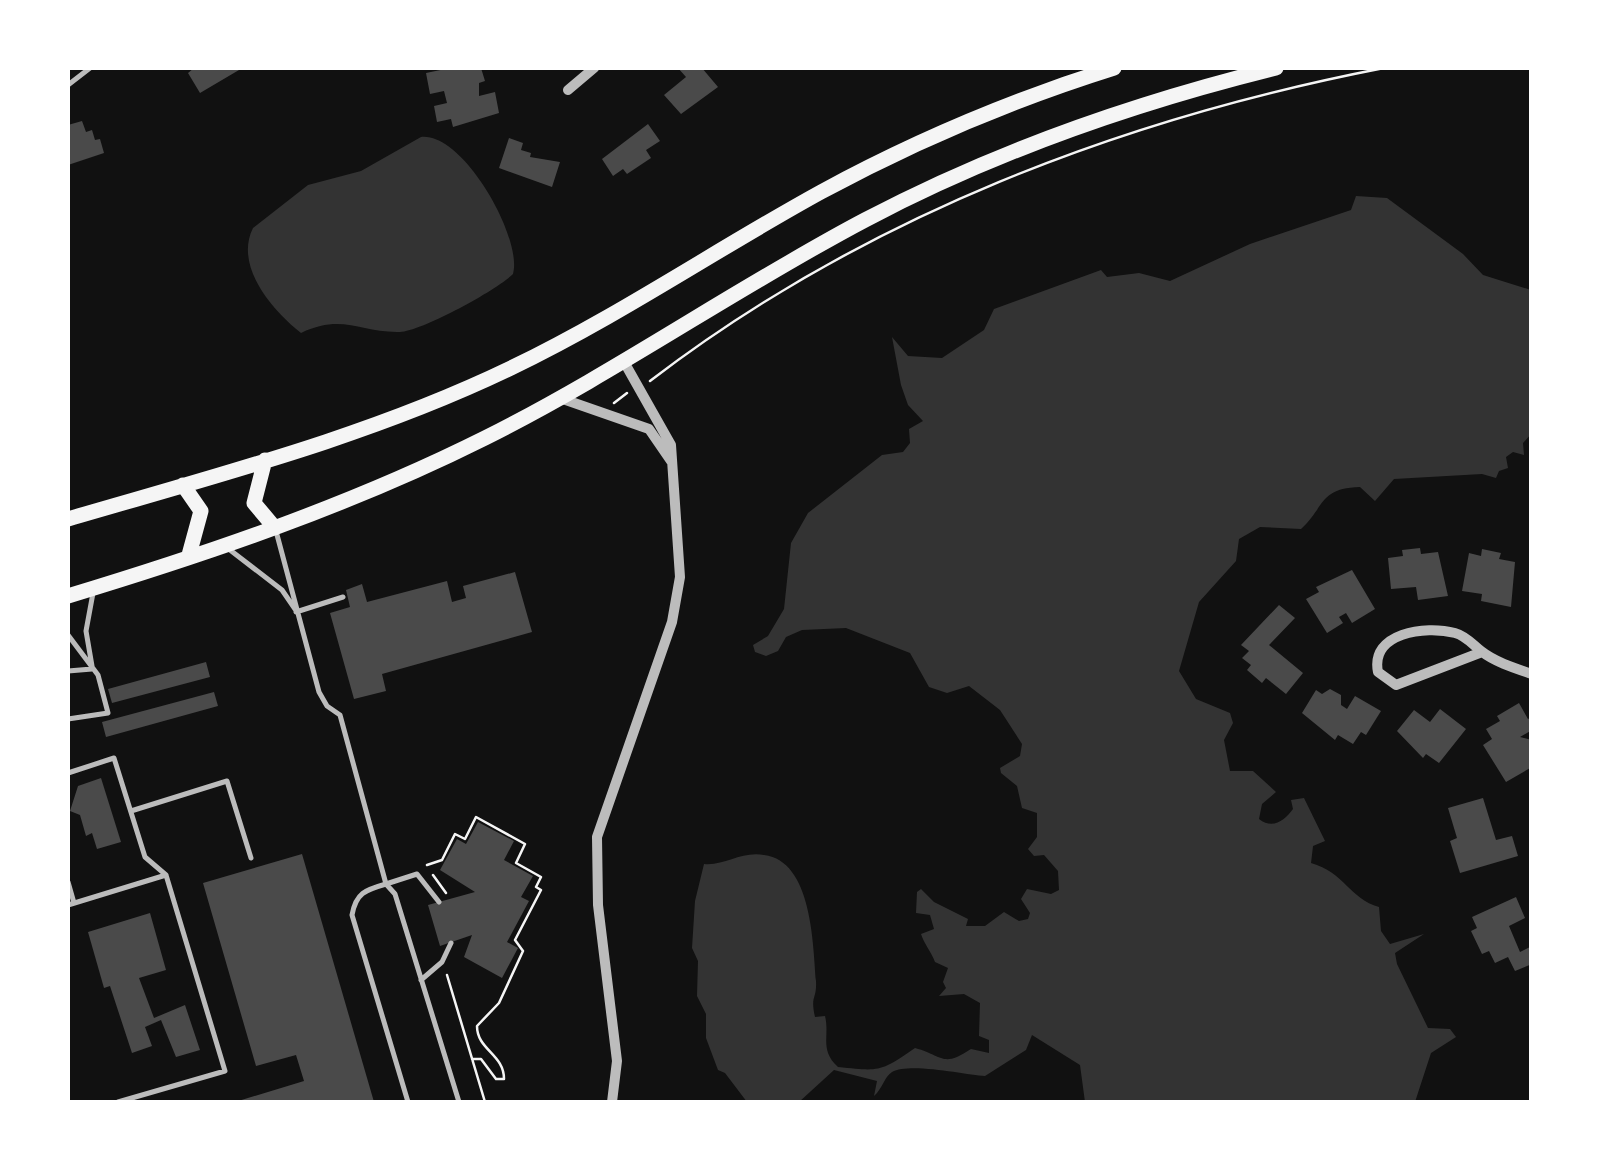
<svg xmlns="http://www.w3.org/2000/svg" width="1599" height="1170" viewBox="0 0 1599 1170" font-family="'Sofia Sans Condensed',sans-serif">
	<style>
		.water { fill: #333 }
		.building { fill: #4a4a4a }
		.lines { fill: none; stroke-linecap: round; stroke-linejoin: round }
		.path { stroke: #f5f5f5; stroke-width: 2.5 }
		.service { stroke: #bcbcbc; stroke-width: 5 }
		.minor { stroke: #bcbcbc; stroke-width: 10 }
		.trunk { stroke: #f5f5f5; stroke-width: 15 }
	</style>
	<rect width="100%" height="100%" fill="#111"/>
	<path class="water" d="M421 137C463 132 523 238 513 274 497 290 422 331 400 332 360 333 343 313 301 333 272 310 234 266 253 228L308 185 361 171Z
		M1356 196 1387 198 1463 254 1483 275 1531 290 1532 433 1523 443 1524 455 1513 452 1506 457 1508 468 1499 471 1496 478 1482 474 1394 479 1375 501 1360 487C1319 488 1325 507 1301 529L1260 527 1239 539 1236 561 1199 602 1179 671 1196 699 1230 713 1233 723 1224 740 1230 771H1253L1276 792 1262 804 1259 819C1273 830 1285 820 1293 809L1291 800 1304 798 1325 841 1313 846 1311 863C1344 872 1350 899 1379 907L1381 931 1390 944 1424 934 1395 953 1397 964 1428 1028 1450 1029 1456 1037 1431 1053 1415 1102H1085L1080 1065 1032 1035 1026 1050 985 1076C966 1075 910 1062 892 1072 884 1077 883 1088 874 1096L877 1081 834 1070 799 1102H747L725 1073 718 1070 706 1038V1014L697 996 698 961 692 948 695 901 704 864C725 866 741 851 764 855 812 861 813 943 816 981 817 1000 810 995 815 1017L825 1016C830 1036 819 1050 838 1067 879 1071 879 1073 915 1048 944 1056 942 1068 971 1049L989 1053V1040L979 1036 980 1003 964 994 939 996 946 988 943 982 948 968 935 962C931 951 924 944 921 934L934 929 930 915 916 913 917 892 921 889 934 902 968 919 966 926H985L1004 912 1019 921 1028 919 1030 913 1021 899 1027 889 1051 894 1059 890 1058 871 1044 855 1034 856 1028 849 1037 837V813L1022 808 1017 786 1001 773 1000 768 1020 756 1022 744 1000 710 969 686 947 693 929 687 910 653 846 628 802 630 786 637 778 651 766 656 755 652 753 645 768 636 784 609 791 543 808 513 882 455 903 452 910 443 909 429 923 421 908 405 901 385 892 337 908 356 942 358 984 330 994 309 1101 270 1107 277 1139 273 1170 281 1250 244 1351 210Z"/>
	<path class="building" d="M194 68H238L239 70 200 93 188 73Z
		M450 68H481L485 81 479 83V96L495 92 499 113 453 127 451 119 437 122 434 106 447 103 444 91 430 94 426 73Z
		M678 68H702L718 87 681 114 664 95 686 77Z
		M82 121 86 132 92 130 95 140 100 139 104 153 68 165V125Z
		M648 124 660 141 646 150 651 158 627 174 623 169 613 176 602 159Z
		M509 138 523 143 521 150 531 153 530 157 560 162 552 187 499 168Z
		M1420 548 1421 554 1438 552 1448 596 1418 600 1416 587 1391 589 1388 558 1403 556 1402 550Z
		M1482 549 1501 553 1499 559 1515 562 1511 607 1481 601 1482 594 1462 591 1469 553 1481 556Z
		M1352 570 1375 609 1352 623 1346 613 1339 617 1343 623 1327 633 1306 599 1319 592 1316 587Z
		M515 572 532 632 382 674 386 691 354 699 330 613 350 607 346 590 362 584 367 602 447 581 452 602 466 598 463 586Z
		M1279 605 1295 618 1269 645 1303 673 1286 694 1266 678 1262 683 1247 670 1251 665 1242 658 1249 651 1241 645Z
		M206 662 210 677 112 703 108 689Z
		M1330 689 1341 695V705L1347 709 1355 696 1381 711 1366 735 1361 732 1353 744 1338 735 1335 740 1302 713 1316 690 1322 694Z
		M214 692 218 706 106 737 102 722Z
		M1519 703 1528 719 1532 717V730L1520 737 1532 740V767L1506 782 1483 745 1492 739 1486 729 1500 721 1497 716Z
		M1440 709 1466 729 1439 763 1426 754 1423 758 1397 731 1414 710 1430 722Z
		M101 778 121 842 97 849 92 833 86 836 80 815 70 811 78 786Z
		M1483 798 1496 840 1512 836 1518 856 1460 873 1450 841 1457 838 1448 808Z
		M478 822 514 841 504 860 533 876 521 897 529 901 507 942 518 948 502 978 464 957 472 935 440 946 428 905 475 892 440 870 457 839 466 844Z
		M302 854 374 1102H235L304 1081 296 1055 256 1066 203 883Z
		M1516 897 1525 918 1509 926 1520 952 1532 946V964L1515 971 1508 957 1495 963 1489 951 1482 954 1471 931 1477 928 1472 917Z
		M150 913 166 970 139 978 154 1018 185 1005 200 1050 176 1057 161 1020 145 1027 152 1046 132 1053 110 986 104 988 88 932Z"/>
	<g class="lines">
		<path class="path" d="M650 381C864 217 1121 119 1384 68
			M614 403 627 393
			M427 865 442 860 455 834 465 839 476 817 525 844 516 863 541 877 536 887 541 890 515 940 523 951 499 1003 477 1026C477 1050 504 1054 504 1079H496L481 1059H472
			M433 875 446 893
			M447 975 485 1102"/>
		<path class="service" d="M68 85 90 68
			M276 531 319 692 327 706 340 715 386 884 417 874 439 902
			M230 550 282 590 295 609
			M296 612 343 597
			M68 635 98 675 108 713 68 719
			M92 666 86 631 93 593
			M68 671 92 669
			M68 773 114 758 145 857 166 875 68 905
			M131 811 227 781 251 858
			M68 882 74 903
			M421 980 442 962 451 943
			M118 1102 225 1071 166 875
			M408 1102 352 915C356 893 365 890 386 884L395 894 459 1102"/>
		<path class="minor" d="M568 90 594 68
			M560 398 649 429 671 461
			M1482 652 1396 685 1378 672C1370 633 1425 625 1455 633 1466 636 1472 644 1481 651 1495 662 1514 668 1532 674
			M612 1102 617 1061 598 905 597 837 672 622 680 577 671 445 623 360"/>
		<path class="trunk" d="M265 460 254 503 275 528
			M183 485 201 511 189 555
			M68 519C218 475 370 436 511 368 619 316 717 249 821 192 915 141 1012 100 1114 68
			M68 596C210 553 351 505 485 438 615 373 736 288 865 220 996 151 1134 103 1276 68"/>
	</g>
	<rect width="1599" height="1170" fill="none" stroke="#ffffff" stroke-width="140"/>
</svg>
